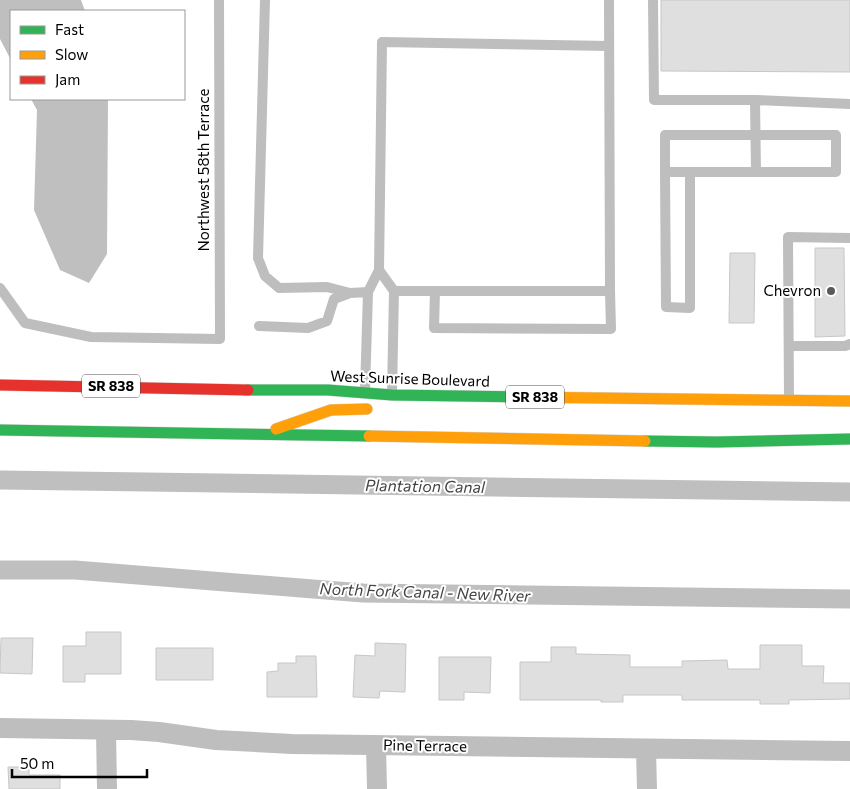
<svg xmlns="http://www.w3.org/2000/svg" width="850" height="789" viewBox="0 0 850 789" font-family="Commissioner,sans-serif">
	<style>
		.water { fill: #bfbfbf }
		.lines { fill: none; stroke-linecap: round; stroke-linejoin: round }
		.canal { stroke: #bfbfbf; stroke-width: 19 }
		.building { fill: #dfdfdf; stroke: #c7c7c7 }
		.fast-casing { stroke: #dbdbdb; stroke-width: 12 }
		.slow-casing { stroke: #dbdbdb; stroke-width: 12 }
		.jam-casing { stroke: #dbdbdb; stroke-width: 12 }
		.lane { stroke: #bebebe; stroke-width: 10 }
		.street { stroke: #bebebe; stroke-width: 20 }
		.fast { stroke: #30b455; stroke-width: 11 }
		.slow { stroke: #ff9f0a; stroke-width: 11 }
		.jam { stroke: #e5322d; stroke-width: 11 }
		.poi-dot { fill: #595959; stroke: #fff; stroke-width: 2 }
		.labels { text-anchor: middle; stroke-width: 4; stroke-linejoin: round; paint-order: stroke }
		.shield { fill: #fff; stroke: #4c4c4c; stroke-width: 1 }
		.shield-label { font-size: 14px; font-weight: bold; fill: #000 }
		.street-label { font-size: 15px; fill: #000; stroke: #fff }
		.poi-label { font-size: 15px; fill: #000; stroke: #fff; text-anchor: end }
		.water-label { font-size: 16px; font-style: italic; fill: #444; stroke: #fff }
	</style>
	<rect width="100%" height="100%" fill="#fff"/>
	<path class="water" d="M0 0H81L85 11H11V60L0 39Z
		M31 99H108L107 254 89 283 60 270 34 210 37 110Z"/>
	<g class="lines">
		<path class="canal" d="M0 480 850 492
			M0 570H75L363 593 850 599"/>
	</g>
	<path class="building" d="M661 0H850V72L661 71Z
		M815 248H844L845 336 815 337Z
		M730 253H755L754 323H729Z
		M86 632H121V674H85V682H63V646H86Z
		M1 638H33L32 674 0 673Z
		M375 643 406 644 405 692 380 691 379 698 353 697 355 655 375 656Z
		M760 645H802V666H824L823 683H850V699L789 700V704H760V700H682V695H623V702H601V700H520V662H551V647H576V654L630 655V667H682V661L727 660 728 669H760Z
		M156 648H213V680H156Z
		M296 656H316L317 697H267V672L278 671V663H296Z
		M439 657H491L490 693 464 692V700H439Z
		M8 767H29V775H60V789H9Z"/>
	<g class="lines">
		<defs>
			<path id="fast" d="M248 390H328L392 395 518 397
				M0 430 369 436
				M645 441 717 442 850 439"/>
			<path id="slow" d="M518 397 850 401
				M276 429 331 410 367 409
				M369 436 645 441"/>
			<path id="jam" d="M0 385 248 390"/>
		</defs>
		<use href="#fast" class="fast-casing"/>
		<use href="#slow" class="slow-casing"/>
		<use href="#jam" class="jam-casing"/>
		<path class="lane" d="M265 0 258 258 265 276 279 288 327 287 350 293
			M653 0 654 100H755L850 104
			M665 172V135H836V172H756
			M690 172V308L666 307 665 172H756L755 100
			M0 288 25 323 91 337 220 339 219 0
			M394 291H610L609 0
			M435 291 434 328 611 329 610 291
			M259 326 308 328 327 321 334 299 350 293 368 292
			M789 346H845L850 344
			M365 391 368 292 379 270
			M392 394 394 291 379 270 382 42 609 46
			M789 399 788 237 850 238"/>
		<path class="street" d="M0 728 131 730 159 732 216 740 292 744 850 751
			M106 730 107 789
			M376 746 377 789
			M646 749 647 789"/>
		<use href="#fast" class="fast"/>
		<use href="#slow" class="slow"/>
		<use href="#jam" class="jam"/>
	</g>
	<circle class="poi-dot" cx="831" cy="291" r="5"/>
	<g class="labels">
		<g class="shield">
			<rect x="82" y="374.5" width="58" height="23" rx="4"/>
			<rect x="506" y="385.5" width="58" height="23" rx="4"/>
		</g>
		<g class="shield-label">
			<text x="111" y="391">SR 838</text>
			<text x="535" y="402">SR 838</text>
		</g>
		<g class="street-label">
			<text transform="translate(204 170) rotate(-90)" y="5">Northwest 58th Terrace</text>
			<text transform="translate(410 379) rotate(2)" y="5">West Sunrise Boulevard</text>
			<text transform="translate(425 746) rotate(1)" y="5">Pine Terrace</text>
		</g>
		<g class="poi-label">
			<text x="821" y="296">Chevron</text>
		</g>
		<g class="water-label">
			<text transform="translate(425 486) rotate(1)" y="6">Plantation Canal</text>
			<text transform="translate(425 592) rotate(2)" y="6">North Fork Canal - New River</text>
		</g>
	</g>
	<rect x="10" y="10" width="175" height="90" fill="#ffffff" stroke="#999999"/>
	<rect x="20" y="26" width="25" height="8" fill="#30b455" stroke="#999999"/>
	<text x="55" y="35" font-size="15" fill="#000000">Fast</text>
	<rect x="20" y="51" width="25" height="8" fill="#ff9f0a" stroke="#999999"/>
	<text x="55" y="60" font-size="15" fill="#000000">Slow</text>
	<rect x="20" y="76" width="25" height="8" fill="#e5322d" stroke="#999999"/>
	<text x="55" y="85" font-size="15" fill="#000000">Jam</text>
	<path d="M12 769v8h135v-8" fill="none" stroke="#000000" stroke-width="2.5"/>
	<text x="20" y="769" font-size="15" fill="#000000" stroke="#ffffff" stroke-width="4" paint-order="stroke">50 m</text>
</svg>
